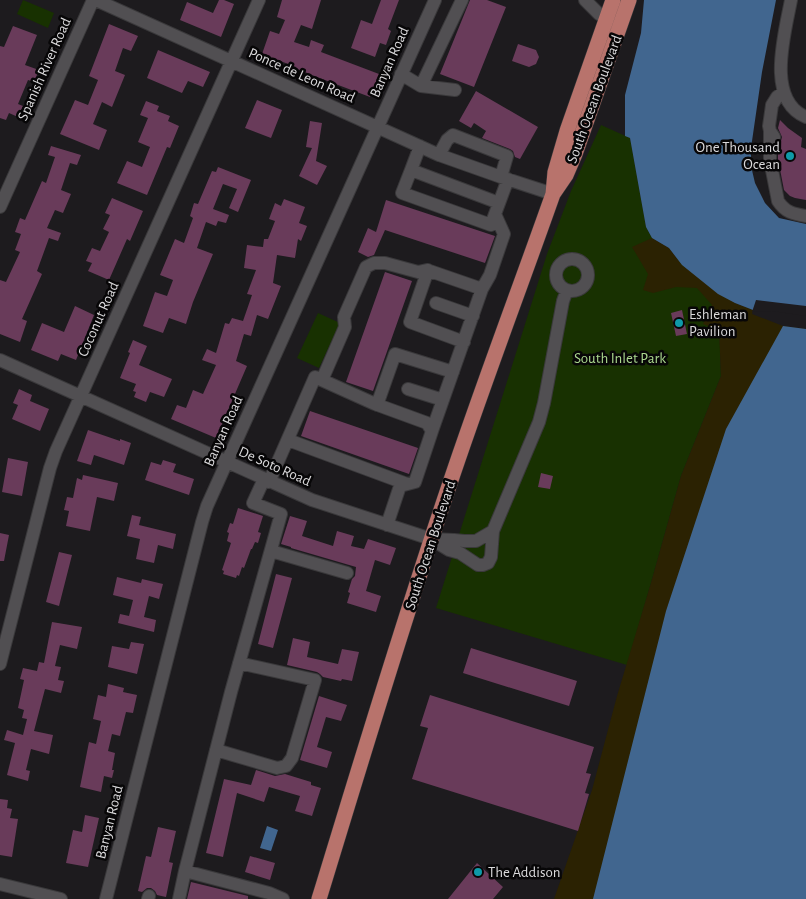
<svg xmlns="http://www.w3.org/2000/svg" width="806" height="899" viewBox="0 0 806 899" font-family="'Alegreya Sans',sans-serif">
	<style>
		.green { fill: #183101 }
		.sand { fill: #2b2202 }
		.water { fill: #41668f }
		.pier { fill: #1d1b1e }
		.building { fill: #693b5a }
		.lines { fill: none; stroke-linecap: round; stroke-linejoin: round }
		.minor-casing { stroke: #3a393b; stroke-width: 14 }
		.major-casing { stroke: #3a393b; stroke-width: 16 }
		.minor { stroke: #514f52; stroke-width: 12 }
		.major { stroke: #b8736c; stroke-width: 15 }
		.culture-dot { fill: #0f9aa8; stroke: #070607; stroke-width: 2 }
		.labels { text-anchor: middle; stroke-width: 5; stroke-linejoin: round; paint-order: stroke }
		.street-label { font-size: 15px; fill: #dad9db; stroke: #070607 }
		.poi-label { font-size: 15px; fill: #dad9db; stroke: #070607; text-anchor: start }
		.park-label { font-size: 15px; fill: #abd88f; stroke: #070607 }
	</style>
	<rect width="100%" height="100%" fill="#1d1b1e"/>
	<path class="green" d="M23 0 54 13 48 28 17 14Z
		M601 125 630 138 646 227 652 238 718 294 721 376 681 476 651 583 627 665 436 608 547 254 571 191Z
		M318 313 340 323 319 368 297 358Z"/>
	<path class="sand" d="M652 238 669 248 682 265 735 303 753 310 752 314 783 326 806 329V899H554L592 790 617 696 651 583 681 476 721 376 719 330 703 324 712 305 697 288 676 287 653 293 643 290 648 274 632 247Z"/>
	<path class="water" d="M644 0H776L762 72 751 148V166L755 183 765 203 779 218 806 224V314L772 309 753 310 735 303 718 294 682 265 669 248 652 238 646 227 630 138 625 136V95L641 33Z
		M783 326 806 329V899H593L666 611 726 429Z
		M267 826 278 830 271 851 260 848Z"/>
	<path class="pier" d="M756 300 806 306V316L772 311 752 312Z"/>
	<path class="building" d="M219 0H224L234 4 221 37 180 20 187 2 213 13Z
		M282 0H321L312 29 301 25 294 42 309 47 311 40 324 45 321 52 379 74 370 97 317 77 295 68 296 67 262 54 270 31 279 34 285 20 277 17Z
		M381 0H399L388 29 391 31 386 45 380 43 375 57 351 48 361 20 372 24Z
		M470 0H487L506 7 474 87 440 74Z
		M109 24 138 36 131 51 123 48 115 71 125 75 112 107 102 102 93 124 107 130 99 150 60 134 75 100 88 105 98 80 89 76Z
		M13 26 37 35 25 65 39 70 34 82 28 80 18 104 23 106 18 117 9 113 6 120 0 118V46L4 47Z
		M518 44 536 50 539 57 536 64 529 67 512 61Z
		M158 50 210 72 203 87 188 81 182 93 147 78Z
		M476 91 538 127 520 159 515 157 513 151 510 149 482 138 486 131 474 123 471 128 459 121Z
		M257 100 282 110 271 138 245 128Z
		M146 101 159 106 157 111 170 116 168 121 179 126 170 148 167 147 147 195 117 183 127 161 142 167 150 147 138 142 148 118 140 115Z
		M780 120 788 128 802 138 801 147 806 149V200L795 198 790 196 784 190 778 159V144L781 141 782 137 778 128Z
		M310 121 322 123 316 161 327 166 317 185 299 176 312 148 306 147Z
		M51 146 81 155 77 165 70 163 61 190 71 194 63 213 55 210 47 228 61 233 58 241 49 238 37 271 42 274 22 319 27 321 20 342 0 334V280L6 282 20 252 15 250 21 234 15 232 20 218 25 220 42 181 46 183 55 157 48 155Z
		M218 167 251 180 238 212 229 208 237 189 223 184 213 209 229 215 226 223 218 221 216 226 206 222 197 248 213 254 193 302 186 324 169 318 163 333 143 326 155 292 167 296 173 280 160 275 175 239 184 243 193 218 190 216 194 203 198 204 212 171 216 172Z
		M112 198 143 211 130 241 127 239 109 280 88 271 92 263 86 261 92 248 100 251 109 232 103 229 110 215 105 213Z
		M284 199 305 207 299 223 307 226 301 241 298 239 295 258 277 255 273 283 281 286 268 319 257 315 251 336 244 334 236 361 247 366 216 438 171 419 177 405 186 408 193 390 203 394 216 365 202 360 207 349 216 353 225 323 229 324 232 318 243 321 252 295 247 294 256 270 244 268 247 245 263 247 264 239H268L275 221 269 219 275 203 281 206Z
		M386 200 495 236 485 263 385 230 374 255 368 257 358 252 368 228 376 232Z
		M385 272 412 281 373 391 346 382Z
		M75 306 94 315 76 360 61 354 58 361 31 350 42 323 64 332Z
		M682 310 687 334 676 336 671 313Z
		M133 340 147 346 139 365 172 379 164 397 150 392 146 402 134 397 136 392 133 391 136 384 120 378 130 353 128 352Z
		M19 389 32 395 30 401 49 409 40 431 12 419 18 405 13 403Z
		M310 411 418 448 409 474 301 436Z
		M88 430 120 441V439L131 443 124 465 94 455 91 465 77 461Z
		M8 458 28 462 22 496 2 492Z
		M163 460 176 464 173 472 194 479 189 495 145 480 151 462 161 465Z
		M541 473 553 476 550 489 538 487Z
		M83 475 118 483 114 501 97 497 90 531 66 526 69 511 64 510 67 497 73 498 77 478 82 480Z
		M238 508 263 516 258 532 261 533 258 543 255 542 252 549H251L244 568 242 567 239 576 237 575 236 578 223 574 224 571 222 570 231 543 227 541 229 533 227 532 230 523 233 524Z
		M132 515 141 517 139 525 176 534 173 549 158 545 154 563 136 559 140 539 127 536Z
		M290 516 307 521 302 536 333 546 337 531 354 536 351 546 364 549 368 539 396 548 390 565 375 560 366 591 381 596 376 612 347 603 350 593 348 592 352 579 355 576 356 567 291 548V547L281 544Z
		M0 533 9 535 4 561H0Z
		M59 552 72 555 59 606 46 602Z
		M276 574 292 578 273 648 258 644Z
		M117 577 141 583 142 579 163 584 159 599 149 596 144 617 156 620 154 632 118 623 120 614 129 616 133 600 113 595Z
		M52 622 82 627 77 649 60 645 55 666 61 667 58 680 64 681 61 693 45 689 34 731 53 735 49 754 31 749 26 770 30 771 28 781 7 775 15 743 4 740 7 730 23 735 27 719 22 718 24 710 18 708 24 680 20 679 23 668 37 671 39 662 44 663Z
		M293 638 310 642 307 657 338 664 342 649 359 652 352 681 342 679 341 681 323 677 320 674 317 672 287 665Z
		M131 642 144 644 137 674 108 667 112 646 129 649Z
		M471 648 577 681 569 706 463 673Z
		M108 684 124 688 123 692 137 695 133 713 126 712 120 736 112 734 108 751 115 753 112 770H114L112 778 104 776 101 792 80 787 89 742 96 744 101 721 93 719 98 695 106 697Z
		M430 695 594 747 586 773 591 774 585 793 589 794 578 831 412 779 428 728 420 726Z
		M319 696 347 705 341 721 326 717 317 747 332 752 327 768 300 760Z
		M256 770 275 776 285 774 311 782V785L321 788 312 816 295 811 300 796 269 787 264 802 237 793 223 857 206 853 224 779 251 785Z
		M0 799 8 800 7 808 12 809 10 818 18 819 12 857 0 855Z
		M85 815 99 818 88 867 66 863 73 830 82 832Z
		M158 827 176 831 169 862 173 863 166 897 157 895 155 891 151 888H147L142 892 138 891 146 856 151 857Z
		M250 856 275 863 270 880 245 872Z
		M477 863 503 887 493 899H448Z
		M191 882 248 896V899H187Z"/>
	<g class="lines">
		<defs>
			<path id="minor" d="M96 0 439 155 501 177 553 194
				M585 0 599 14 613 22
				M791 0C785 33 765 100 806 117
				M401 74 421 86 455 90
				M421 86 462 0
				M770 131V160L778 201C785 212 793 214 806 216
				M774 137 770 131 769 126 772 105 777 97 784 92
				M439 155 447 140 453 135 507 156 501 177
				M411 170 420 146
				M0 207 93 0
				M495 214 491 225 402 193 411 170 499 203
				M556 275a16 16 0 1 1 32 0a16 16 0 1 1-32 0Z
				M428 270 410 322 464 342
				M482 289 490 275 504 234 495 214 508 179
				M436 303 473 316
				M0 360 312 500 431 539 449 550 460 553 478 565H483L488 563 491 557 493 531 476 541H464L454 540 431 539
				M322 380 345 327 344 317 366 267 374 263H385L418 272 427 270 482 289 432 431
				M408 389 443 400
				M377 405 395 354 453 372
				M288 440 407 484
				M269 482 315 377 375 404 427 423 432 431 415 482 400 486 387 525
				M493 531 539 422 544 403 563 301 567 290
				M271 551 347 573
				M0 664 50 468 56 451 259 0
				M216 750 277 768 286 766 292 758 315 680 239 663
				M185 871 231 692 281 514 253 503 264 479
				M0 884 61 899
				M106 899 202 522 207 506 435 0
				M148 899 149 896
				M179 899 185 871 269 893 283 899"/>
			<path id="major" d="M553 194 555 172 567 131 613 0
				M319 899C361 762 402 625 448 489 481 390 518 293 553 194L566 175 575 154 629 0"/>
		</defs>
		<use href="#minor" class="minor-casing"/>
		<use href="#major" class="major-casing"/>
		<use href="#minor" class="minor"/>
		<use href="#major" class="major"/>
	</g>
	<g class="culture-dot">
		<circle cx="790" cy="156" r="5"/>
		<circle cx="679" cy="323" r="5"/>
		<circle cx="478" cy="872" r="5"/>
	</g>
	<g class="labels">
		<g class="street-label">
			<text transform="translate(389 62) rotate(-66)" y="5">Banyan Road</text>
			<text transform="translate(44 69) rotate(-66)" y="5">Spanish River Road</text>
			<text transform="translate(302 75) rotate(24)" y="5">Ponce de Leon Road</text>
			<text transform="translate(594 99) rotate(-70)" y="5">South Ocean Boulevard</text>
			<text transform="translate(98 319) rotate(-66)" y="5">Coconut Road</text>
			<text transform="translate(223 431) rotate(-66)" y="5">Banyan Road</text>
			<text transform="translate(275 466) rotate(24)" y="5">De Soto Road</text>
			<text transform="translate(430 545) rotate(-72)" y="5">South Ocean Boulevard</text>
			<text transform="translate(109 822) rotate(-76)" y="5">Banyan Road</text>
		</g>
		<g class="poi-label">
			<text x="780" y="152" text-anchor="end">One Thousand<tspan x="780" dy="17">Ocean</tspan></text>
			<text x="689" y="319">Eshleman<tspan x="689" dy="17">Pavilion</tspan></text>
			<text x="488" y="877">The Addison</text>
		</g>
		<g class="park-label">
			<text x="620" y="363">South Inlet Park</text>
		</g>
	</g>
</svg>
